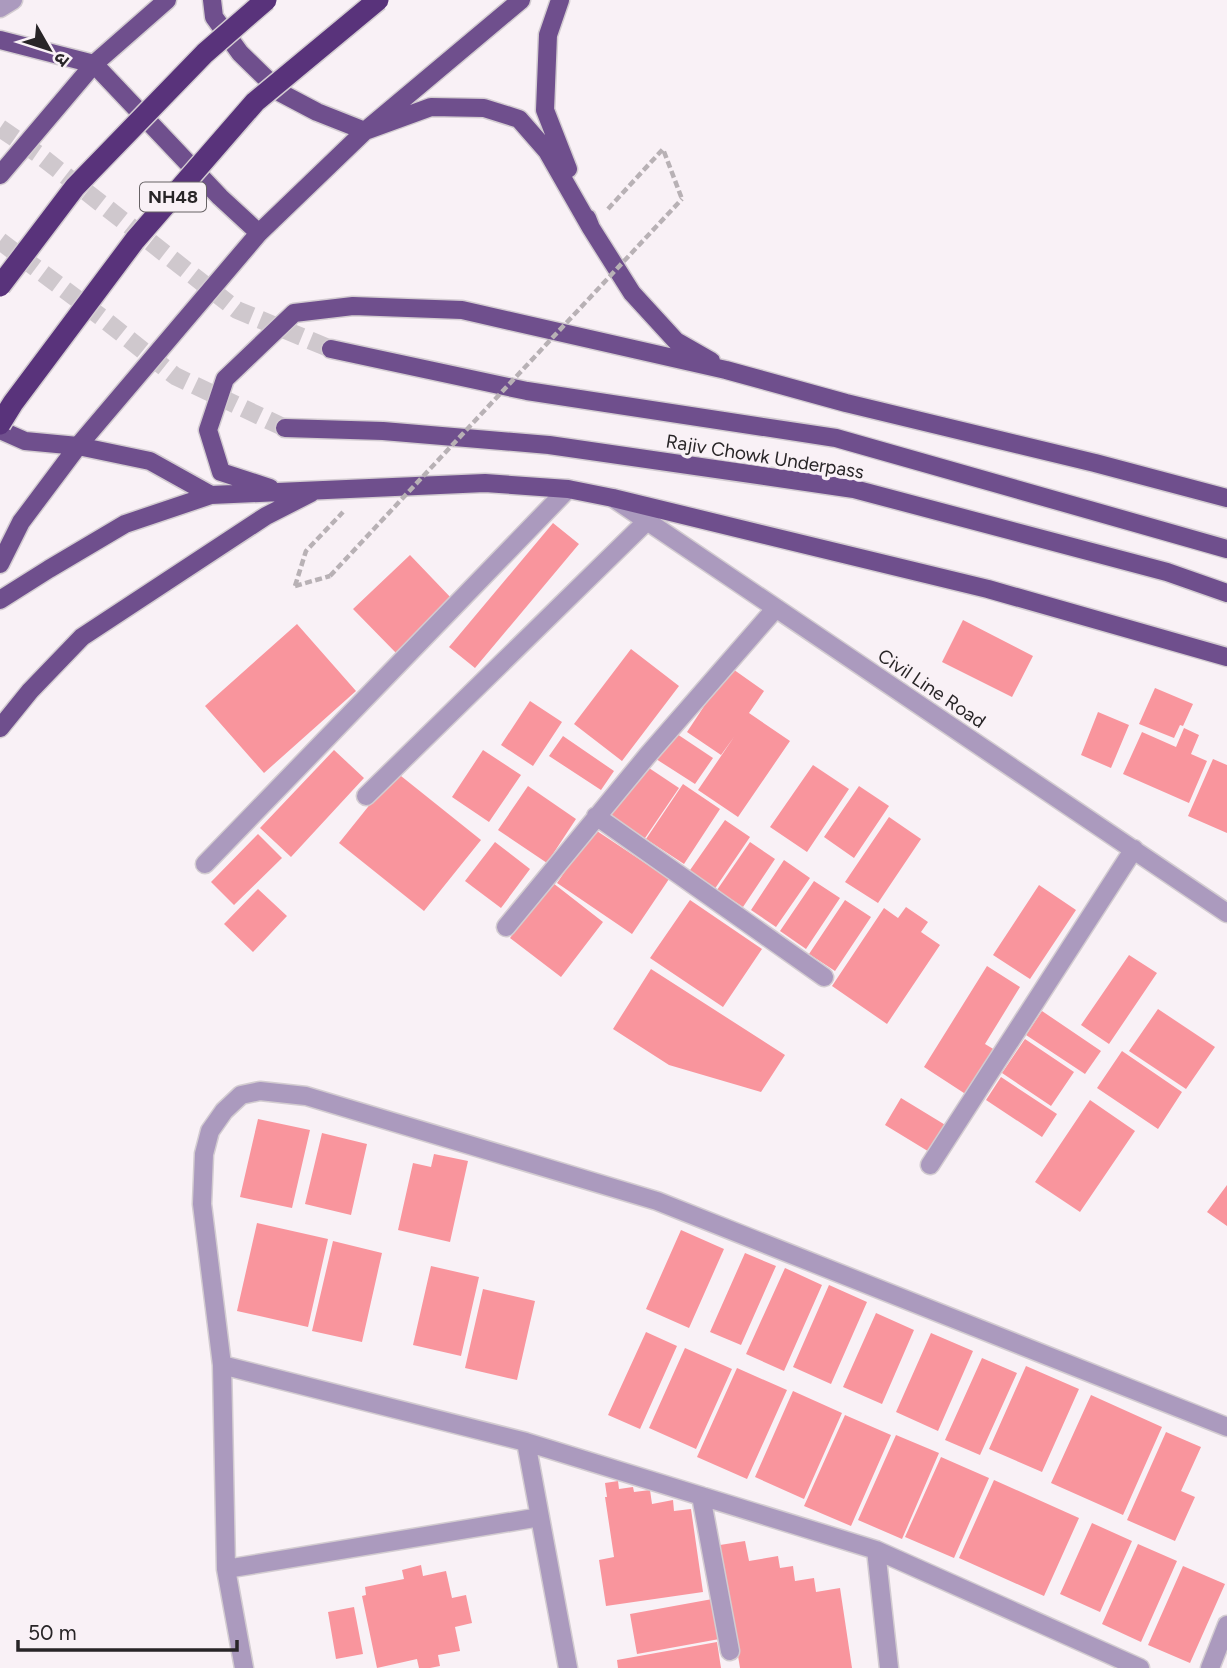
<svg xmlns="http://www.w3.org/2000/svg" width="1227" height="1668" viewBox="0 0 1227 1668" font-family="Figtree,'Noto Sans Devanagari',sans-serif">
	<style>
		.building { fill: #f9959d }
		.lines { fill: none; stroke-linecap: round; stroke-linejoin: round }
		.major-tunnel { stroke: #cfc8cd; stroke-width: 18; stroke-dasharray: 18 9; stroke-linecap: butt }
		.minor-casing { stroke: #d3ccd1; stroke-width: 21 }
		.major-casing { stroke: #d3ccd1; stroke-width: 21 }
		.path { stroke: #b8b1b5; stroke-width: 4.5; stroke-dasharray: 7 3.5; stroke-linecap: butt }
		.minor { stroke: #ab9abe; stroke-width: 18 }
		.major { stroke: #6f4f8d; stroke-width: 18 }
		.highway-bridge-casing { stroke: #d3ccd1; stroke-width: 24; stroke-linecap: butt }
		.path-bridge { stroke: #b8b1b5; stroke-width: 4.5; stroke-dasharray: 7 3.5; stroke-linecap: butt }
		.highway-bridge { stroke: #59337b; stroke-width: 21 }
		.labels { text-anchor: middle; stroke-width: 7; stroke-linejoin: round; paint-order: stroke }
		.shield { fill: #f9f1f6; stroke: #676265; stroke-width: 2 }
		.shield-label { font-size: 18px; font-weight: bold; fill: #282527 }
		.street-label { font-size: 19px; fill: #282527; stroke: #f9f1f6 }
	</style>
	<rect width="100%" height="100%" fill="#f9f1f6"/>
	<path class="building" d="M553 523 579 544 475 668 449 647Z
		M410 555 454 601 398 655 353 609Z
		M963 620 1033 656 1012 697 942 662Z
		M297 624 356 691 264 773 205 706Z
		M631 649 679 686 622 761 574 724Z
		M730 667 764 691 749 713 790 741 738 817 698 790 734 737 721 755 687 732Z
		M1155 688 1193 704 1183 726 1180 725 1174 738 1139 724Z
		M530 701 562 722 533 766 501 745Z
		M1098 712 1129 725 1111 768 1081 755Z
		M1184 728 1199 735 1191 754 1207 761 1189 803 1123 774 1142 732 1176 747Z
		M674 732 713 758 695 784 656 759Z
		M563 736 614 771 601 790 549 756Z
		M334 750 364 778 291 857 260 828Z
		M483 750 521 775 489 822 452 797Z
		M1213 759 1227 765V833L1188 816Z
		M643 764 679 788 643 841 607 817Z
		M813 765 849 789 807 852 770 827Z
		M396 772 481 840 424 911 339 843Z
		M683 784 720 809 684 864 646 839Z
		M528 786 576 819 547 863 498 830Z
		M859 786 889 806 854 858 824 837Z
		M889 817 921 839 878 903 845 882Z
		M725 820 750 837 714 890 688 873Z
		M594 829 669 879 632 934 557 883Z
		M258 834 282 858 234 905 211 882Z
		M495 842 530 869 501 908 465 881Z
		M750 842 775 859 743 907 717 890Z
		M784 860 810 878 776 927 751 910Z
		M814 881 840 898 806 949 780 931Z
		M553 883 603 922 561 977 510 938Z
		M1039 885 1076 910 1030 979 993 955Z
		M258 889 287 916 253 952 224 924Z
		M690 900 762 949 723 1007 650 958Z
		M845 900 871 917 835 971 809 954Z
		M906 907 928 922 921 932 940 945 887 1024 832 986 884 908 898 918Z
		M1129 955 1157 973 1109 1044 1081 1025Z
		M987 966 1020 987 985 1044 995 1050 967 1095 924 1067Z
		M651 969 785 1055 761 1092 669 1065 613 1029Z
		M1158 1009 1215 1047 1186 1089 1129 1051Z
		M1042 1011 1101 1051 1085 1074 1026 1035Z
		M1025 1039 1074 1072 1051 1106 1002 1073Z
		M1122 1051 1182 1092 1158 1129 1097 1088Z
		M1001 1077 1057 1114 1042 1137 986 1100Z
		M901 1098 947 1126 931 1153 885 1125Z
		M1090 1100 1135 1131 1080 1212 1035 1182Z
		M258 1119 310 1130 292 1208 240 1197Z
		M322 1133 367 1144 351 1215 305 1204Z
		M434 1154 468 1161 450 1242 398 1230 413 1163 431 1167Z
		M1227 1185V1226L1207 1212Z
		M257 1223 328 1239 308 1327 237 1311Z
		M681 1230 724 1249 689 1328 646 1309Z
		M333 1241 382 1253 362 1342 312 1331Z
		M745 1253 776 1266 741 1345 710 1332Z
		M431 1266 479 1277 461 1356 413 1345Z
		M785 1268 822 1285 784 1371 746 1354Z
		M829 1285 867 1302 831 1384 793 1367Z
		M483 1289 535 1301 517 1380 465 1368Z
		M876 1313 914 1330 882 1404 843 1387Z
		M646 1332 677 1346 640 1429 608 1415Z
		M931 1333 973 1351 938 1431 896 1412Z
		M685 1348 732 1369 696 1449 649 1428Z
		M982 1358 1017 1373 980 1455 945 1440Z
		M1026 1366 1079 1389 1042 1472 989 1449Z
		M737 1368 787 1390 747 1479 697 1457Z
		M793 1391 842 1413 804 1499 755 1477Z
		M1091 1395 1162 1427 1123 1515 1051 1483Z
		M845 1415 891 1435 851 1526 804 1506Z
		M1166 1432 1201 1447 1181 1491 1195 1497 1175 1541 1127 1520Z
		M896 1435 939 1453 902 1539 858 1520Z
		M941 1457 989 1478 954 1558 905 1537Z
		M994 1480 1079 1518 1044 1596 959 1558Z
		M618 1481 619 1489 633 1487 634 1492 650 1490 652 1504 673 1500 674 1511 691 1509 703 1592 606 1606 599 1560 614 1557 605 1497H607L605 1483Z
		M1092 1523 1132 1541 1100 1612 1060 1594Z
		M745 1541 749 1561 778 1556 780 1568 793 1566 795 1581 814 1578 816 1592 840 1588 852 1668H740L720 1545Z
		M1138 1544 1177 1561 1141 1642 1102 1624Z
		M421 1565 423 1576 446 1571 452 1598 466 1595 472 1623 455 1627 460 1651 438 1655 440 1666 430 1668H419L417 1659 377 1668 362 1596 366 1595 365 1587 404 1579 402 1570Z
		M1183 1566 1225 1584 1190 1663 1148 1645Z
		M718 1598 725 1638 637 1654 630 1614Z
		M354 1607 363 1654 336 1659 328 1612Z
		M717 1642 721 1668H618L617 1660Z"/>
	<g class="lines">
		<path class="major-tunnel" d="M0 128 38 154 237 310 331 349
			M0 241 101 317 175 376 285 428"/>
		<defs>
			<path id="minor" d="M0 8 13 0
				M613 498 1227 913
				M366 796 647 521
				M596 816 824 977
				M205 864 568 489
				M506 927 647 756 776 608
				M930 1165 1134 849
				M222 1365 526 1442 876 1550 1140 1668
				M526 1442 568 1668
				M701 1496 730 1651
				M876 1550 889 1668
				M226 1569 540 1517
				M244 1668 226 1569 222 1365 202 1204 204 1154 210 1131 224 1111 241 1095 260 1091 306 1096 657 1201 1227 1427
				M1210 1668 1227 1625"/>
			<path id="major" d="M212 0 214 17 240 53 281 93 317 112 365 131 431 107 484 108 519 119 547 151 591 228
				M560 0 548 35 545 110 568 169
				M0 40 94 64 220 197 259 233
				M0 175 94 64 167 0
				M587 218 591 228 632 293 676 341 711 361
				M331 349 527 391 836 438 1227 549
				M285 428 383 431 549 445 854 489 1167 572 1227 593
				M0 430 25 441 78 446 150 461 211 495 485 483 568 489 613 498 988 589 1227 657
				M270 488 221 472 208 430 225 379 294 313 353 306 462 310 726 370 846 403 1095 463 1227 498
				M0 564 21 522 78 446 259 233 365 131 521 0
				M0 600 49 569 125 524 211 495
				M0 728 30 691 82 637 266 516 311 493"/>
		</defs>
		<use href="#minor" class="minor-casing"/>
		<use href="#major" class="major-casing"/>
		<path class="path" d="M608 209 663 149 682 199
			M295 586 306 551 343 512
			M295 586 330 576"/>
		<use href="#minor" class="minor"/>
		<use href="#major" class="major"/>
		<defs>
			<path id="highway-bridge" d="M0 286 75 187 205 53 266 0
				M0 424 13 403 135 240 255 102 378 0"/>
		</defs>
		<use href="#highway-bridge" class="highway-bridge-casing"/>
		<path class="path-bridge" d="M330 576 682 199"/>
		<use href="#highway-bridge" class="highway-bridge"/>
	</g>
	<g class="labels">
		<rect class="shield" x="140" y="182.5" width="66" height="29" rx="5"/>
		<g class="shield-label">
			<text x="173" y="203">NH48</text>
		</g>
		<g class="street-label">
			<text transform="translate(765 456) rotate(9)" y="7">Rajiv Chowk Underpass</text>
			<text transform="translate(932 688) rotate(34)" y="7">Civil Line Road</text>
		</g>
	</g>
	<g transform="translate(49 49) rotate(129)" stroke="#f9f1f6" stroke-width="5" paint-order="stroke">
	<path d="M0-5L12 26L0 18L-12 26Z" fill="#282527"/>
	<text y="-10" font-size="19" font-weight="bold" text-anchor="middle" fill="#282527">उ</text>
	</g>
	<path d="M18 1640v10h219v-10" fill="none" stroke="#282527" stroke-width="3.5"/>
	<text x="28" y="1640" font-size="21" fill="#282527" stroke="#f9f1f6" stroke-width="5" paint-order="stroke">50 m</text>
</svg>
